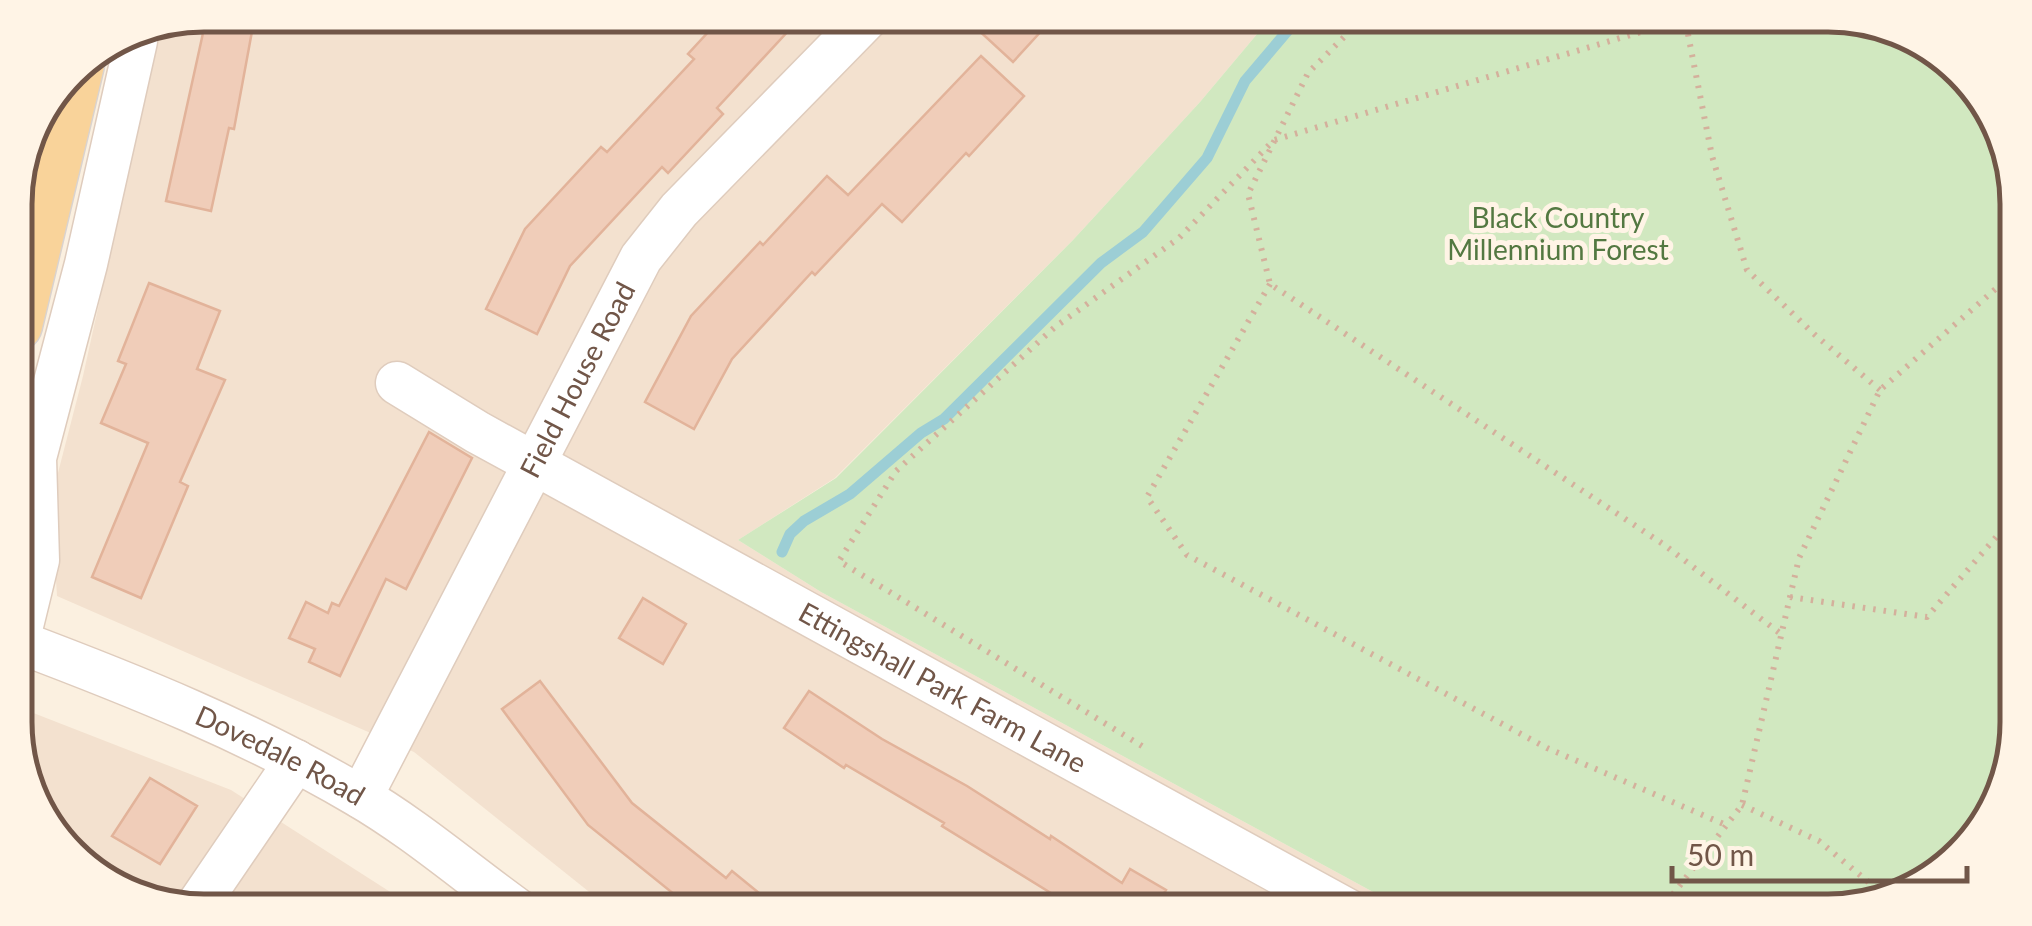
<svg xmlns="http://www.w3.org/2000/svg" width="2032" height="926" viewBox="0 0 2032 926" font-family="Lato,sans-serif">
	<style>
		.residential { fill: #f3e1cf }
		.green { fill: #d1e8c0 }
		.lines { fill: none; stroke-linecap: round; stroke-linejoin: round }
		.stream { stroke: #9cced5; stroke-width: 11 }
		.building { fill: #f0cdb9; stroke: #e2b39a; stroke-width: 2.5 }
		.minor-casing { stroke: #dfccbd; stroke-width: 45 }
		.major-casing { stroke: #dad3cf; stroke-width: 55 }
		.path { stroke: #d4b09c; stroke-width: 6; stroke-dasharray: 2.5 8; stroke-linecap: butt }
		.minor { stroke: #fff; stroke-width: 42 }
		.major { stroke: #f9d39a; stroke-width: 52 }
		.labels { text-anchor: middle; stroke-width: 10; stroke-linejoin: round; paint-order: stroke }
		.park-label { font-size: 28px; fill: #537841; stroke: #fff4e6 }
		.street-label { font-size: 28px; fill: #715648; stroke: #fff4e6 }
		.rim { fill: none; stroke: #715648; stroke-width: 5 }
	</style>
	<rect width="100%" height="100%" fill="#fbf0e0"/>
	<path class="residential" d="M205 15H1273L1200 102 1073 240 835 478 738 540 821 592 1408 911H613L414 752 57 596 51 500 83 376 159 32Z
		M18 707 231 790 420 911H205L132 896 54 836 17 747Z"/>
	<path class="green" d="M1273 15H1827L1900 30 1977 89 2015 179 2017 722 2002 794 1933 879 1839 911H1408L821 592 738 540 836 478 1073 240 1200 102Z"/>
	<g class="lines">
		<path class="stream" d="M782 552 790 534 804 521 850 494 921 433 944 419 1101 263 1143 232 1207 158 1245 81 1301 15"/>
	</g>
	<path class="building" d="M207 15H255L234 129 229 128 211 211 166 201Z
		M724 15H803L717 108 723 114 668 173 662 167 570 266 537 334 486 309 525 229 601 147 607 152 694 59 688 54Z
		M962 15H1056L1013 62Z
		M981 56 1024 96 969 156 966 153 902 222 882 204 815 275 812 272 732 359 694 429 645 402 691 316 760 242 763 245 827 176 848 195Z
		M149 283 220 311 197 369 225 380 180 482 188 486 141 598 92 577 148 443 101 423 126 364 118 361Z
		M429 432 472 458 406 589 386 579 340 676 309 662 315 649 289 638 306 602 328 613 332 603 339 606Z
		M643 598 686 624 663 664 619 638Z
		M540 681 632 803 726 878 732 871 781 911H695L588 825 502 709Z
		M809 691 882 739 967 786 1050 839 1051 836 1122 883 1130 869 1166 890 1157 905 1165 911H1080L942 826 944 823 846 765 844 768 784 728Z
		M150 778 197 806 160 864 112 836Z"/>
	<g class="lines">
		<defs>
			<g id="minor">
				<path id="s1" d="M397 383 477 432 1349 911"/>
				<path id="s2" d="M16 641C133 685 250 732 357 795 414 828 466 873 519 911"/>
				<path d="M18 642 38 560 35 458 86 264 136 41"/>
				<path id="s3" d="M361 797 641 258 679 210 870 15"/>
				<path d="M195 909 296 761"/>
			</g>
			<path id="major" d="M16 325 78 64"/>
		</defs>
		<use href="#minor" class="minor-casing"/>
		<use href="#major" class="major-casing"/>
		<path class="path" d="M1366 15 1308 73 1248 194 1270 284 1663 544 1781 634
			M1689 15 1685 19 1712 156 1747 270 1814 334 1880 390
			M1270 284 1147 497 1187 555 1547 748 1726 825
			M1790 597 1927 617 2016 514
			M1142 746 839 561 896 471 1055 327 1179 238 1274 140 1685 19
			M1742 805 1819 841 1884 895
			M1387 896 1410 911
			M1660 911 1742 805 1799 558 1880 390 2016 271"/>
		<use href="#minor" class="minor"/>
		<use href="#major" class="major"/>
	</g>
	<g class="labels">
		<g class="park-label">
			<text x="1558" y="228">Black Country<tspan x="1558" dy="32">Millennium Forest</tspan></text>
		</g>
		<g class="street-label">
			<text dy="10" stroke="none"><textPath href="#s3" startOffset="470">Field House Road</textPath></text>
			<text dy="10" stroke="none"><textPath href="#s1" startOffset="625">Ettingshall Park Farm Lane</textPath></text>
			<text dy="10" stroke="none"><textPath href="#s2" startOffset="288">Dovedale Road</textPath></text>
		</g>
	</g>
	<path d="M0 0H2032V926H0ZM204 32H1828A172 172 0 0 1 2000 204V722A172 172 0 0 1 1828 894H204A172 172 0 0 1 32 722V204A172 172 0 0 1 204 32Z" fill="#fff4e6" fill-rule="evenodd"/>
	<path class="rim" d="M204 32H1828A172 172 0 0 1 2000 204V722A172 172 0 0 1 1828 894H204A172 172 0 0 1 32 722V204A172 172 0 0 1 204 32Z"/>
	<path d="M1672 866v15h295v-15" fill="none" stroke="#715648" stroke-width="5"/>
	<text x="1687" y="866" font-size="30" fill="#715648" stroke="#fff4e6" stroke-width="8" paint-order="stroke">50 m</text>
</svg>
